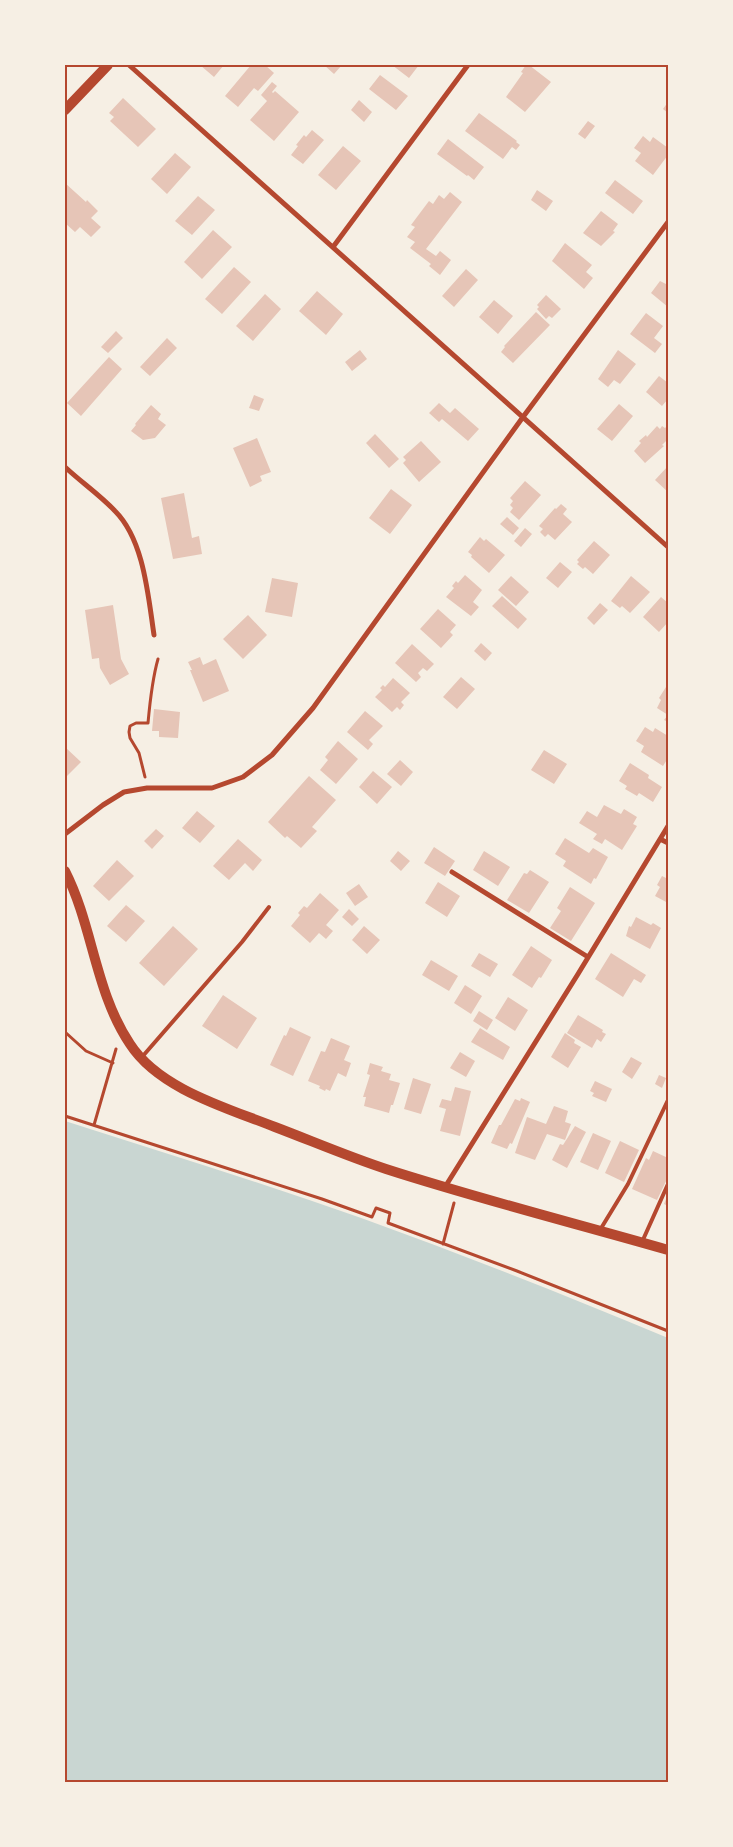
<svg xmlns="http://www.w3.org/2000/svg" width="733" height="1847" viewBox="0 0 733 1847" font-family="'Alegreya Sans',sans-serif">
	<style>
		.water { fill: #c9d6d2 }
		.building { fill: #e6c5b7 }
		.lines { fill: none; stroke-linecap: round; stroke-linejoin: round }
		.path { stroke: #b5482f; stroke-width: 3 }
		.service { stroke: #b5482f; stroke-width: 4 }
		.minor { stroke: #b5482f; stroke-width: 5 }
		.secondary { stroke: #b5482f; stroke-width: 10 }
		.neatline { fill: none; stroke: #b5482f; stroke-width: 2 }
	</style>
	<rect width="100%" height="100%" fill="#f6efe4"/>
	<path class="water" d="M65 1121C165 1153 266 1184 364 1219 466 1256 568 1296 668 1338V1782H65Z"/>
	<path class="building" d="M200 65H224L214 77Z
		M251 65H265L274 73 258 91 254 88 238 107 225 96Z
		M324 65H342L334 74Z
		M392 65H419L409 78Z
		M526 65H529L551 82 525 112 506 97 523 73 521 72Z
		M380 75 408 96 396 110 369 89Z
		M272 82 277 86 272 92 273 93 275 91 299 112 274 141 250 120 267 101 261 95Z
		M123 98 156 129 138 147 110 121 114 117 109 113Z
		M359 100 372 112 364 122 351 110Z
		M668 102V113L663 109Z
		M479 113 517 141 516 142 520 145 516 150 512 147 503 159 465 131Z
		M588 121 595 126 585 139 578 134Z
		M312 130 324 140 303 164 291 155 298 146 296 145 304 135 306 137Z
		M643 136 650 142 653 137 668 148V155L653 175 635 161 641 153 634 148Z
		M448 139 484 167 474 180 468 175 467 176 437 154Z
		M343 146 361 161 336 190 318 175Z
		M175 153 191 167 167 194 151 179Z
		M615 180 643 201 633 214 605 193Z
		M65 183 86 202 87 200 98 211 91 218 101 227 91 237 80 227 75 232 65 223Z
		M537 190 553 201 546 211 531 200Z
		M450 192 462 202 426 249 436 256 440 251 451 260 440 275 429 266 431 264 410 248 415 242 407 237 415 227 411 225 429 201 433 204 439 195 444 199Z
		M198 196 215 210 192 235 175 221Z
		M601 211 618 224 613 231 615 232 601 246 583 233Z
		M213 230 232 247 202 279 184 262Z
		M565 243 592 265 586 272 593 278 584 289 552 261Z
		M234 267 251 282 222 314 205 299Z
		M466 269 478 280 454 307 442 296Z
		M660 281 668 285V307L651 293Z
		M317 291 343 314 326 335 299 311Z
		M265 294 281 309 253 341 236 326Z
		M546 295 561 309 552 318 549 316 546 319 537 309 539 307 537 305Z
		M494 300 513 316 498 334 479 317Z
		M536 312 550 325 513 363 501 352 505 347 504 346Z
		M646 313 663 326 654 338 662 344 655 353 630 334Z
		M116 331 123 338 108 353 101 347Z
		M167 338 177 348 150 376 140 367Z
		M360 350 367 359 352 371 345 362Z
		M618 350 636 364 620 384 614 380 608 387 598 379Z
		M109 357 122 369 81 416 67 403Z
		M659 376 668 383V399L662 406 646 392Z
		M254 395 264 399 259 411 249 408Z
		M439 403 450 413 455 408 479 429 468 441 442 419 439 422 429 413Z
		M619 404 633 416 612 441 597 429Z
		M151 405 161 414 158 419 166 425 155 438 143 440 131 431 136 425 135 424Z
		M668 425V439L662 445 664 446 645 463 634 451 641 443 639 441 646 435 647 437 657 426 660 429 662 426 665 428Z
		M375 434 399 459 389 468 366 443Z
		M257 438 271 472 260 476 262 481 250 487 233 448Z
		M421 441 441 462 419 482 403 463 406 460 403 457Z
		M668 466V492L655 480Z
		M525 481 541 495 519 520 510 512 513 508 510 505 513 501 510 498Z
		M391 489 412 505 390 534 369 518Z
		M184 493 192 538 199 536 202 554 173 559 161 498Z
		M561 504 567 509 563 514 572 522 555 540 548 534 545 537 540 532 543 529 539 526 555 508 556 509Z
		M507 517 519 528 513 535 500 524Z
		M525 528 532 534 521 547 514 541Z
		M480 537 484 541 486 539 505 555 489 573 471 557 472 555 468 552Z
		M594 541 610 555 593 574 585 567 583 569 577 564 579 562 577 560Z
		M560 562 572 572 558 588 546 578Z
		M465 575 482 590 473 602 479 607 471 616 446 597 454 588 452 586 456 581 458 583Z
		M511 576 529 592 516 606 498 590Z
		M631 576 650 592 630 613 622 606 620 608 611 601Z
		M272 578 298 583 292 617 265 612Z
		M502 596 527 619 518 629 492 606Z
		M661 597 668 603V622L659 632 643 617Z
		M600 603 608 610 594 625 587 618Z
		M113 605 121 659 129 674 110 685 100 668 99 658 92 659 85 610Z
		M438 609 456 625 450 632 453 635 441 648 420 629Z
		M248 615 267 635 243 659 223 639Z
		M481 643 492 653 485 661 474 651Z
		M412 644 434 664 427 671 423 668 418 673 421 677 416 682 395 663Z
		M200 657 203 665 216 659 229 691 203 702 190 670H192L188 662Z
		M461 677 475 689 457 709 443 697Z
		M393 678 410 693 401 702 404 705 400 710 397 707 392 712 375 697 382 690 380 688 383 685 385 687Z
		M666 687 668 688V722L664 720 668 715 657 708 661 700 659 698Z
		M154 709 180 712 178 738 159 737V731H152Z
		M365 711 383 726 369 740 373 744 368 750 347 732Z
		M645 727 653 732 655 728 668 736V758L663 766 641 752 644 746 636 741Z
		M338 741 358 759 336 784 320 770 328 760 325 757Z
		M65 747 81 762 65 778Z
		M544 750 567 764 554 784 531 770Z
		M400 760 413 772 401 786 387 774Z
		M630 763 649 775 648 778 662 787 653 802 639 793 637 796 625 789 627 786 619 781Z
		M373 771 392 787 377 804 359 787Z
		M309 776 336 800 312 827 317 831 301 848 287 836 285 838 268 822Z
		M604 805 621 814 624 809 637 817 633 824 637 826 622 850 605 839 602 844 593 839 597 834 579 823 587 811 597 817Z
		M197 811 215 826 200 843 182 828Z
		M156 829 164 836 152 849 144 841Z
		M565 838 589 853 593 848 608 857 596 879 594 878 591 884 563 866 566 861 555 854Z
		M238 839 262 860 253 871 245 863 229 880 213 866Z
		M434 847 455 861 445 876 424 863Z
		M398 851 410 861 401 871 390 861Z
		M484 851 510 867 498 886 473 870Z
		M117 860 134 876 109 901 93 886Z
		M530 870 549 882 529 913 507 900 524 873 527 874Z
		M668 874V903L655 896 660 887 657 885 662 876 666 878Z
		M438 882 460 896 447 917 425 903Z
		M359 884 368 897 355 906 346 893Z
		M570 887 595 903 571 941 550 928 561 911 557 908Z
		M320 893 339 910 326 925 333 931 326 939 319 933 310 943 291 926 300 915 298 913 304 906 307 908Z
		M126 905 145 921 126 942 107 926Z
		M349 909 359 919 352 926 342 917Z
		M636 917 651 925 653 923 661 928 650 949 626 936 629 926 631 927Z
		M173 926 198 949 164 986 139 963Z
		M364 926 380 940 367 954 352 940Z
		M531 946 552 960 541 978 539 977 532 988 512 975Z
		M479 953 498 964 490 977 471 966Z
		M611 953 646 975 641 983 634 979 623 997 595 979Z
		M431 960 458 976 449 991 422 975Z
		M465 985 482 996 471 1014 454 1003Z
		M223 995 257 1018 237 1049 202 1026Z
		M508 997 528 1010 515 1031 495 1018Z
		M479 1011 493 1020 487 1030 473 1021Z
		M578 1015 603 1030 602 1032 606 1034 601 1042 597 1039 592 1048 567 1033Z
		M290 1027 311 1037 293 1076 270 1065 284 1035 286 1036Z
		M480 1028 510 1047 503 1060 471 1042Z
		M565 1033 575 1040 574 1043 581 1047 568 1068 551 1057Z
		M331 1038 350 1046 344 1060 351 1063 346 1077 338 1073 330 1091 326 1089 325 1091 319 1088 320 1086 308 1081 321 1051 325 1052Z
		M460 1052 475 1061 466 1077 450 1068Z
		M631 1057 642 1063 632 1079 622 1072Z
		M370 1063 383 1067 381 1071 391 1074 389 1080 400 1083 393 1105H391L389 1113 364 1106 366 1097H363L370 1075 367 1074Z
		M659 1075 666 1078 662 1088 655 1084Z
		M413 1078 431 1084 421 1114 404 1109Z
		M595 1081 612 1089 606 1102 592 1096 594 1093 590 1091Z
		M455 1087 471 1091 460 1136 440 1131 446 1109 439 1107 442 1099 451 1101Z
		M521 1098 530 1102 512 1144 510 1143 507 1149 491 1143 499 1125H501L515 1099 520 1101Z
		M554 1106 568 1111 565 1122 571 1124 565 1140 547 1134 535 1160 515 1153 527 1117 546 1124Z
		M575 1126 586 1132 567 1168 552 1160 560 1144 563 1145Z
		M593 1133 611 1141 598 1170 580 1162Z
		M620 1141 639 1150 624 1182 605 1173Z
		M653 1151 668 1158 666 1168H668V1177L657 1200 632 1189 646 1158 649 1160Z
		M668 1194V1206L664 1204Z"/>
	<g class="lines">
		<path class="path" d="M145 777 139 753 130 738 129 732 130 726 136 723H148C150 701 152 680 158 659
			M65 1032 86 1051 113 1063
			M65 1116 322 1199 372 1217 376 1208 390 1213 388 1223 517 1271 668 1331
			M94 1125 116 1049
			M443 1244 454 1203"/>
		<path class="service" d="M142 1057 242 942 269 907
			M600 1230 628 1184 668 1100
			M642 1242 668 1184"/>
		<path class="minor" d="M129 65 668 547
			M333 247 468 65
			M65 467C81 482 100 495 115 511 144 540 148 595 154 635
			M65 834 103 805 124 792 147 788H212L243 777 272 755 313 708 523 417 668 222
			M660 839 668 843
			M452 872 588 957
			M445 1187 578 974 668 826"/>
		<path class="secondary" d="M65 110 108 65
			M65 871C93 926 95 992 130 1044 159 1089 227 1108 275 1127 312 1141 349 1157 386 1169 479 1199 574 1223 668 1250"/>
	</g>
	<rect width="733" height="1847" fill="none" stroke="#f6efe4" stroke-width="132"/>
	<rect x="66" y="66" width="601" height="1715" class="neatline"/>
</svg>
